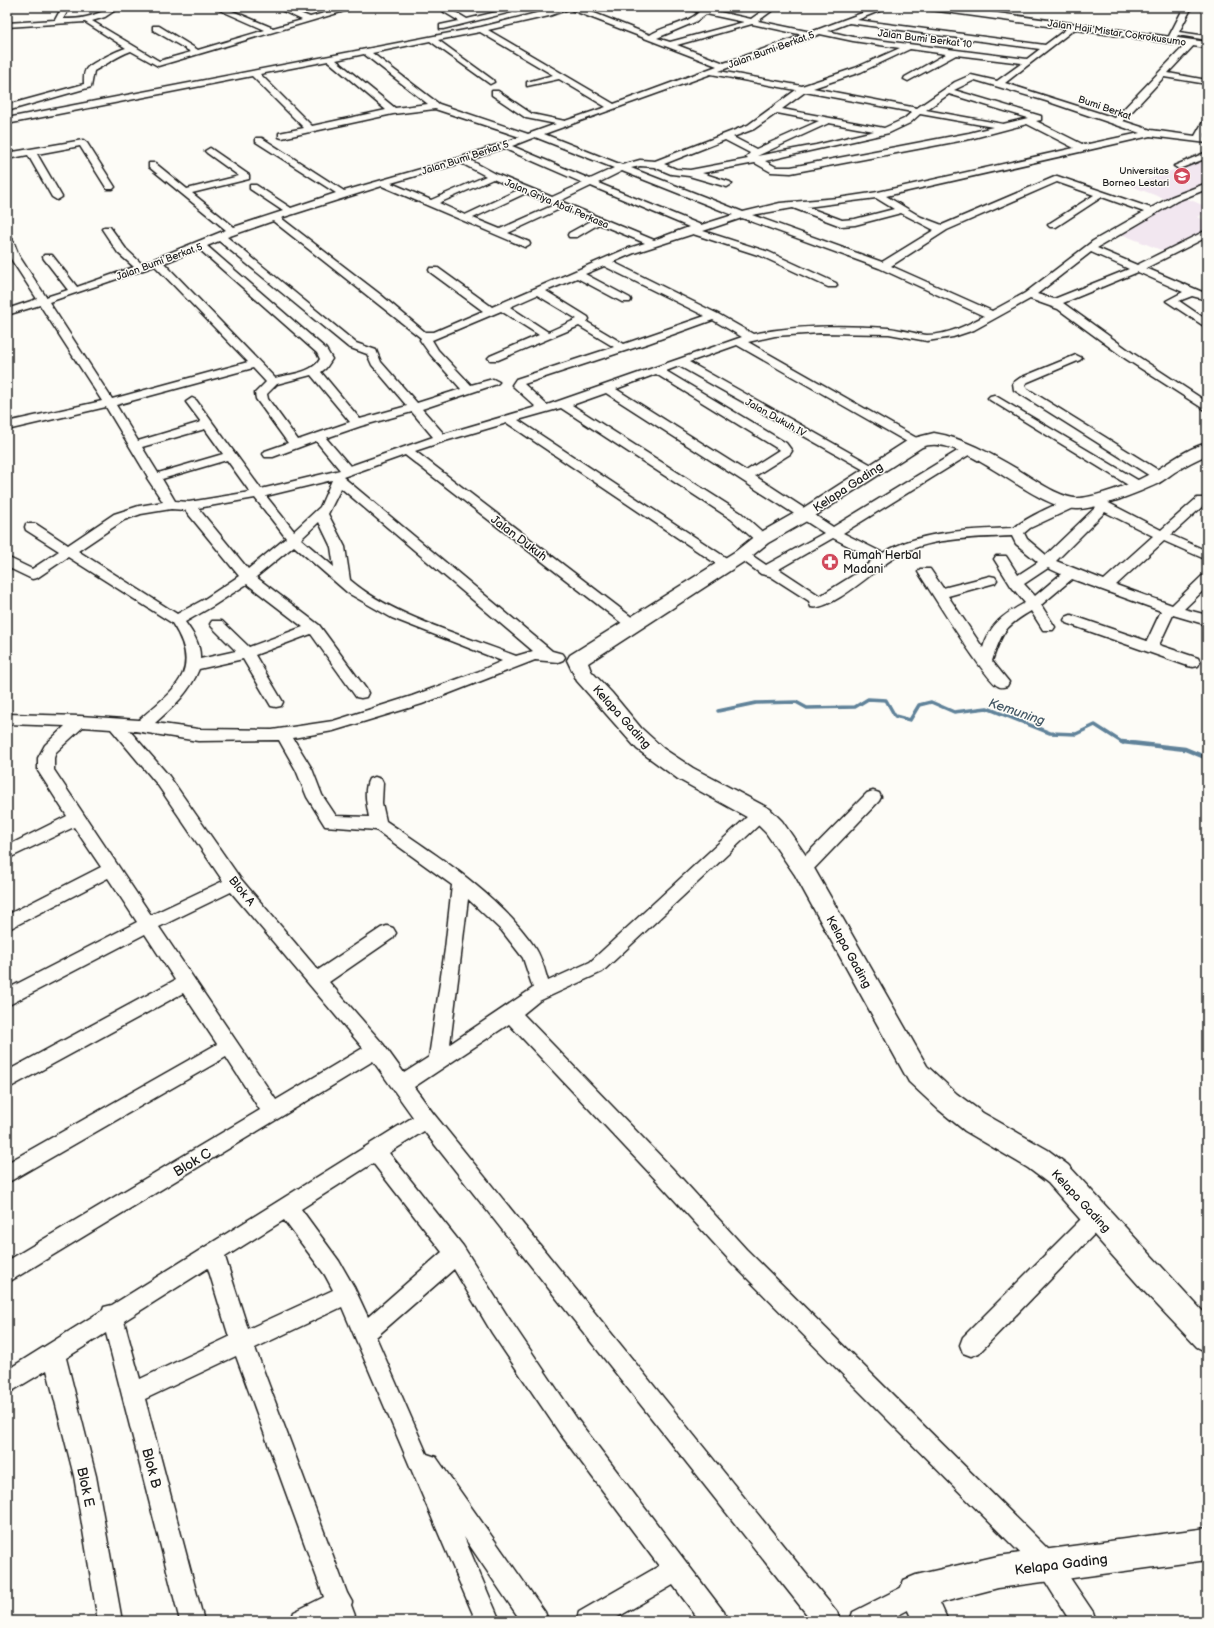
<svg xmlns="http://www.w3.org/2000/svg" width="1214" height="1628" viewBox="0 0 1214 1628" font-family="'Balsamiq Sans',sans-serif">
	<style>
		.built { fill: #f2e7f0 }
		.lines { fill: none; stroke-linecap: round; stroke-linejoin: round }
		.stream-far1 { stroke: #608299; stroke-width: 3.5 }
		.stream { stroke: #608299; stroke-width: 4.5 }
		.street-casing { stroke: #1c1c1c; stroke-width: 3 }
		.secondary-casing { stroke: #1c1c1c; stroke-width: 3 }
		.primary-casing { stroke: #1c1c1c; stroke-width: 3 }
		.street { fill: #fdfcf7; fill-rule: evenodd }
		.secondary { fill: #fdfcf7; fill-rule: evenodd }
		.primary { fill: #fdfcf7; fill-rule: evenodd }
		.labels { text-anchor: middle; stroke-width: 3; stroke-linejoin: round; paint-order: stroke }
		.far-street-label { font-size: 10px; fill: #1c1c1c; stroke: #fdfcf7 }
		.far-poi-label { font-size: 10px; fill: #1c1c1c; stroke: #fdfcf7; text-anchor: end }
		.street-label { font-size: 12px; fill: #1c1c1c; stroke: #fdfcf7 }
		.poi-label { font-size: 12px; fill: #1c1c1c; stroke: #fdfcf7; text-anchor: start }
		.water-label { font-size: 13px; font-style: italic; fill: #445865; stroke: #fdfcf7 }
		.near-street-label { font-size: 14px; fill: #1c1c1c; stroke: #fdfcf7 }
	</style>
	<rect width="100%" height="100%" fill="#fdfcf7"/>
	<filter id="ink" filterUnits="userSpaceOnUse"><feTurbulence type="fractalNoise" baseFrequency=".025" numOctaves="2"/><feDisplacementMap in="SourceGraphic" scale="8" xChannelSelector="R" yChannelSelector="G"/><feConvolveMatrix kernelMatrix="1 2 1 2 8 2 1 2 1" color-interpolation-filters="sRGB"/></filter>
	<g filter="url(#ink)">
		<path class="built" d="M1207 157V183L1165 199 1131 186Z
			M1186 198 1207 207V212L1197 217 1207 221V230L1166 252 1121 234 1174 202Z"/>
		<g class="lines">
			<path class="stream-far1" d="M718 711 756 703 796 702 807 708 855 707 868 699 886 700 895 716 910 720 919 705 931 702 954 712 987 708 1050 733 1076 734 1095 725 1123 743"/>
			<path class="stream" d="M1122 742 1185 749 1207 758"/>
			<defs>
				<path id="street" d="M7 7H13L7 12Z
					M62 7H70L63 19C71 19 79 19 86 17 98 15 107 7 120 7L105 17 92 21 159 61 191 52 153 30V26H159L198 50 265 30 213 7H223L273 28 302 20 274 7H284L310 17 346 7H358L158 66 131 51C117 56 107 64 94 71L91 87 7 111V105L84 84C84 79 83 72 87 68 92 63 118 50 126 48L85 22 7 27V23L55 20Z
					M446 7H455L452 10 467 19 517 7H531L443 29H440V25L459 21 444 12 443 10Z
					M560 7H579L650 35C665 25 686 25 699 12L683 7H697L751 19 768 7H777L758 21 811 32 878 7H889L857 20 1045 45 1073 24 1077 26 1076 28 1005 83 1115 118 1189 41 1196 43 1168 73 1207 80V84L1164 77 1123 121 1151 130 1195 136 1204 120 1207 119V130L1204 137H1207V143L1150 136 886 196 921 217 942 225 1057 176 1151 208 1171 197 1207 183V189L1177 201 1097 248 1137 265 1207 230V237L1146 268 1207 294V300L1192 296 1179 301 1207 320V328L1166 301 1183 292 1138 272 1063 303 1134 354 1207 402V411L1126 359 1058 309 1030 299 974 330 953 337 927 341 889 334 820 333 775 336 748 342 920 440 922 443 920 446 916 447 737 345 689 362 877 468 879 471 877 474 873 475 679 366 666 371 786 443 792 451 790 454 755 476 833 527 964 447H972L974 450 972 453 843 533 883 553C921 530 971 530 1014 528 1023 520 1065 497 1077 500L1078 503 1077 506 1030 528 1024 533 1027 539 1046 555 1096 507 1089 501 1091 498H1099L1161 530 1197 498H1205L1207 500 1205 504 1171 535 1207 551V560L1164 541 1116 585 1172 605 1202 576 1207 575V587L1184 609 1207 615V625L1173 615 1159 645 1198 658 1200 662 1198 666 1193 667 1188 666 1066 623 1064 620 1066 617 1071 615 1147 641 1161 611 1072 579 1041 605 1055 627 1053 630H1043L1031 611C1004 627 1002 632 992 661L1009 682 1007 686C1004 687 1001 688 998 686 985 680 930 590 918 572L920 569H930L943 588 990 576 995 577 997 580 995 583 948 596 983 648C991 623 1003 615 1025 603L1011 586 994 559 996 556H1006L1018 575 1038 562 1016 544 1012 536C973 538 924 537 891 560 875 570 830 612 811 607L809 601 770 576 761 574 735 555 737 552H747L766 565 824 533 606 393 572 405 741 513 767 536 769 539 767 542H757L731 519 561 408 518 420 731 561 733 564 731 567H721L507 423 445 441 415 451 638 622 640 625 638 628H628L405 455 343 477 552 651 563 654 565 657 563 660 558 662 535 660 422 704 333 731 293 738 312 769 322 795 336 816 369 817C367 806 363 790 369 779L375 777 381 779 383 783 382 803 386 821C438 856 501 896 536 949 542 959 545 971 548 981L590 962 748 816 754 814 760 816 762 820 760 824 602 972 539 1001 523 1014 672 1168 746 1249 1056 1557 1093 1612 1096 1621H1070L1040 1573 732 1263 658 1182 509 1024 414 1087 433 1113 837 1612 840 1621H812L424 1131 389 1153 463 1246 508 1317 577 1419 724 1612 727 1621H700L673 1585 611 1621H576L579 1612 659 1566 561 1435 492 1333 454 1269 376 1337 427 1454 436 1457 545 1612 548 1621H521L464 1537 500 1621H476L342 1307 255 1348 347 1593 352 1602 351 1605 357 1621H333L332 1619 328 1621H291L294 1612 324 1597 236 1356 145 1399 204 1621H180L106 1333 66 1358 96 1476 122 1621H98L74 1476 47 1370 7 1394V1370L103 1310 104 1307 112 1305 413 1117 373 1061 7 1283V1261L260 1110 226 1057 7 1183V1163L217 1044 183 993 7 1089V1071L175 980 145 934 7 1006V989L137 922 108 878 7 930V915L101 867 74 827 7 859V846L67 816 38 771V758L45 745 65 726 7 724V714L80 716 139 720C174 689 204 672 172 623L68 557 37 578 32 579 7 567V557L32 569 59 551 26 530 25 527 26 524H36L68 545 114 514 139 506 163 502 147 478 148 477 106 407 7 430V422L102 401 40 305 7 315V309L37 299 9 256 7 251V235L12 238 19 256 46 297 68 290 44 259 43 257 44 255H52L77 287 134 267 118 253 102 229 104 227H110L126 249 142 264 226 230 149 167V163H155L187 189 239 176 207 153 205 151 210 148 249 175V179L192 193 234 227 283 211 250 189V185H256L291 208 336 193 256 142V138H262L344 191 459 158 520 137 435 109 393 114 282 138 279 137V133L304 128 252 76 7 124V118L481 27ZM569 9 717 66 614 104 488 30 549 16ZM706 14 744 22 670 42 657 38 695 22ZM849 23 1040 49 1027 59 853 37 828 31ZM752 24 803 35 724 63 677 45ZM480 32 553 75 527 82V86L559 79 606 107 565 121 532 114 498 91H492V95L526 118 556 124 528 134 439 104 372 53 430 41 490 84 494 82 493 80 438 40ZM820 34 853 41 900 48 855 68 802 86 719 71ZM910 49 946 54 905 77 904 79 908 81 956 55 1022 63 997 81 971 75 955 82 917 108 813 88 861 72ZM364 54 428 104 395 108 336 60ZM328 61 386 110 312 126 260 74ZM711 74 796 90 748 125 655 161 640 160 622 165 544 134ZM975 80 1046 101 1140 133 1084 145 1036 121 1041 120V116L954 90ZM805 92 912 112 904 119 884 128 782 109ZM949 94 1028 118 1003 124 926 110ZM777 113 819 121 756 149 733 137 754 129ZM920 114 993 127 969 133 791 167H776L765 161 889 133 910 123ZM829 123 874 131 816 145 757 156ZM1027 124 1074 148 878 192 838 198 780 203 743 212 631 168 640 166 654 167 671 174 689 176 727 187 732 184 730 182 702 173 755 163 771 172 791 173 970 139ZM535 137 614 168 590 179 512 146ZM725 140 750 153 746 157 748 159 690 170 676 169 664 164ZM503 148 583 183 552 197 496 174 470 160ZM461 163 486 176 431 200 391 183ZM622 171 733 215 701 225 598 183ZM493 179 518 190 465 215 439 203ZM1057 182 1094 195 1050 223 1048 225 1050 227H1056L1102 197 1144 212 1093 241 1025 293 992 311 891 266 947 230ZM382 186 525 247 530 244 529 242 508 233 562 208 591 221 569 233 568 235 569 237H577L599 224 645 243 626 249 492 307 438 268H430L429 270 430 272 483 311 434 332H425L381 295 281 218ZM591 186 689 227 654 240 560 201ZM526 193 554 205 500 229 473 218ZM876 198 894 209 855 219 842 220 807 207ZM793 208 841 226 855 225 901 213 934 230 882 262 752 215ZM742 218 879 268 984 316C967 325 948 335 927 335 914 334 901 329 888 328 843 325 797 325 753 334L718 314 613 262 634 253 693 234 761 256 828 287H836L837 285 836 283 769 252 703 231ZM273 221 421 338 420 340 430 354 461 389 417 403 381 362 376 350 356 343 227 237ZM219 241 348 347 367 354 372 365 407 406 360 419 321 372 326 368 332 359 326 349 207 246ZM199 249 317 353 320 359C313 373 290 374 275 378L164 263ZM1091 252 1129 269 1054 299 1037 294ZM155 266 248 362 112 399 49 302ZM604 266 705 316 624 344 587 322 589 319 588 317 546 291 577 278 622 302H630L631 300 630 298 585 274ZM537 295 577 319 548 332 510 307ZM501 311 539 335 490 356 488 358 490 360H498L579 326 614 347 516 379 512 385 514 387 536 407 444 434 422 409 497 384 499 382 493 379 471 385 438 350 432 340ZM713 320 742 337 547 405 524 384 649 343ZM253 368 266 382 255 393 256 399 288 443 265 451 263 454 265 457H273L316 441 340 470 261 489 196 400 192 398 186 402 201 422 138 441 116 405ZM656 374 778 449 779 450 746 471 616 389ZM311 375 350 422 298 440 268 399 267 394 277 384ZM412 412 433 437 350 466 326 438 361 426ZM205 429 223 454 158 473 142 447ZM227 460 250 492 189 502 175 501 162 479ZM332 480 320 507 294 531 266 496ZM341 488 533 651 516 656C465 636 390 615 350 580L345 547 328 514ZM255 498 286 538 248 569 198 508ZM171 509 185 510 239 576 203 600 177 614 78 551 124 520 141 514ZM1105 512 1153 536 1104 580 1056 561ZM319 522 331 547 334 567 301 539ZM833 538 874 559 857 573 820 596 779 569ZM294 546 348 593 392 618 502 661 477 672 412 696 333 721 272 730 198 729 155 723C173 707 190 692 199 669L243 659 271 706 276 707 281 706 283 702 255 655 311 634 356 697 361 698 366 697 368 693 366 689 319 625 256 577ZM1048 568 1061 574 1035 596 1024 584ZM247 584 303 627 249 647 222 621H212L210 624 212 627 236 651 200 659C201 645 193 633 185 622L213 606ZM83 727 111 729 157 784 223 881 151 915 54 770V758L56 752ZM129 730 198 741 279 740 296 770 307 797 325 826 376 830 452 885 445 949 429 1057 404 1073 383 1044 329 982 393 938 396 933 393 928 387 926 381 928 318 970 240 878 169 776ZM231 892 363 1048 276 1100 159 927ZM468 899 502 931 523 958 533 988 450 1044ZM373 1163 442 1252 368 1317 354 1287 339 1261 301 1209ZM284 1220 325 1275 333 1290 248 1329 225 1257ZM208 1268 229 1337 140 1379 124 1321Z
					M1184 7H1192L1179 32 1207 36V40L1178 35 1174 42 1167 40Z
					M83 140 87 143 115 187 113 189H107L80 146 37 154 62 197 57 200 52 197 28 155 7 159V153Z
					M1207 152V158L1179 169 1174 166Z
					M1076 355 1082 358 1080 360 1028 382 1025 384 1026 388 1163 473 1165 476 1163 479H1155L1014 390 1013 383 1020 378Z
					M994 395 1141 482 1143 485 1137 489 1133 488 990 400 988 398 990 396Z
					M873 791 879 793 881 797 879 801 809 874 803 876 797 874 795 869 797 864 867 793Z
					M1097 1207 1104 1210 1107 1217 1104 1224 979 1353 971 1356 963 1353 960 1345 963 1337 1090 1210Z
					M916 1580 925 1583 928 1592 925 1601 887 1621H850L853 1612Z"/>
				<path id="secondary" d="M934 433C964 438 991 454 1017 469 1033 478 1061 500 1080 498 1096 497 1131 484 1146 476 1166 466 1184 449 1207 443V455C1198 459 1189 463 1180 469 1172 473 1165 480 1157 484 1138 493 1100 508 1079 509 1034 512 962 430 922 447L812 518 768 543 748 559 588 663 591 671 612 693 641 728 664 749 693 768 770 809 782 821 811 863 927 1066 957 1094 983 1113 1048 1150 1068 1165 1207 1316V1352L1197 1347 1142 1289 1048 1183 1028 1168 965 1131 939 1110 909 1082 795 875 766 833 754 821 678 779 637 749 577 681 567 660 570 655 736 551 756 535 800 510 910 439Z
					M1207 1528V1560L998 1588 940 1603 948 1621H913L899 1592 904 1580 916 1575 998 1556Z"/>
				<path id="primary" d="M926 7H954L1207 42V48L931 10Z"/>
			</defs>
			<use href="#street" class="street-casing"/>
			<use href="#secondary" class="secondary-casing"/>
			<use href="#primary" class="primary-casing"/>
			<use href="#street" class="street"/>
			<use href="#secondary" class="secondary"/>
			<use href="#primary" class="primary"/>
		</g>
	</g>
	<defs>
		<symbol id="university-disc" viewBox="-11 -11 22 22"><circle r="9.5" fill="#d1495b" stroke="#fdfcf7"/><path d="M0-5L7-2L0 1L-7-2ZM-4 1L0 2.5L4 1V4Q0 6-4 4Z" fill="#fff"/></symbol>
		<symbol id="pharmacy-disc" viewBox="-11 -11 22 22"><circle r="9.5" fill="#d1495b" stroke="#fdfcf7"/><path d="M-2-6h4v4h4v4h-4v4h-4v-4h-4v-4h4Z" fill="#fff"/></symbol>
	</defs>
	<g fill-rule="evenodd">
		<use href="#university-disc" x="1172" y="166" width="20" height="20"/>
		<use href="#pharmacy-disc" x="820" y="552" width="20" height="20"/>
	</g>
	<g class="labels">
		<g class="far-street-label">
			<text transform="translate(1117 32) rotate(8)" y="4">Jalan Haji Mistar Cokrokusumo</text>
			<text transform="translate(925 38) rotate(7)" y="4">Jalan Bumi Berkat 10</text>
			<text transform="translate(771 49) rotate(-20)" y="4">Jalan Bumi Berkat 5</text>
			<text transform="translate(1105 107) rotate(19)" y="4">Bumi Berkat</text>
			<text transform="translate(465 157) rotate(-18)" y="4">Jalan Bumi Berkat 5</text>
			<text transform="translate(557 203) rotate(23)" y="4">Jalan Griya Abdi Perkasa</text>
			<text transform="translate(159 261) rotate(-20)" y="4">Jalan Bumi Berkat 5</text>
			<text transform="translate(776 417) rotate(29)" y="4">Jalan Dukuh IV</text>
		</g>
		<g class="far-poi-label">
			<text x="1169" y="174">Universitas<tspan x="1169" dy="12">Borneo Lestari</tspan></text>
		</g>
		<g class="street-label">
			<text transform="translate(848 487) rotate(-33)" y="4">Kelapa Gading</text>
			<text transform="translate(519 538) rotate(37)" y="4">Jalan Dukuh</text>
			<text transform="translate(622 717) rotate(48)" y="4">Kelapa Gading</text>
			<text transform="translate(242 891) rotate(51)" y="4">Blok A</text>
			<text transform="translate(849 952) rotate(61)" y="4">Kelapa Gading</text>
			<text transform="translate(1081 1201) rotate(47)" y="4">Kelapa Gading</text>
		</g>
		<g class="poi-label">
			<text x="843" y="559">Rumah Herbal<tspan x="843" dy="14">Madani</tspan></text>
		</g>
		<g class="water-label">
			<text transform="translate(1017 711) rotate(19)" y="5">Kemuning</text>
		</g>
		<g class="near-street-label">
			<text transform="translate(192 1162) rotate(-31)" y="5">Blok C</text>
			<text transform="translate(152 1468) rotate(75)" y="5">Blok B</text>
			<text transform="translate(86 1487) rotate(78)" y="5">Blok E</text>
			<text transform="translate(1061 1564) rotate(-7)" y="5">Kelapa Gading</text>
		</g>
	</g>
	<rect width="1214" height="1628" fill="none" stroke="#fdfcf7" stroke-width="24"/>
	<rect x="12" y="12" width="1190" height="1604" fill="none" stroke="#1c1c1c" stroke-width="1.5" filter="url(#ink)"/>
</svg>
